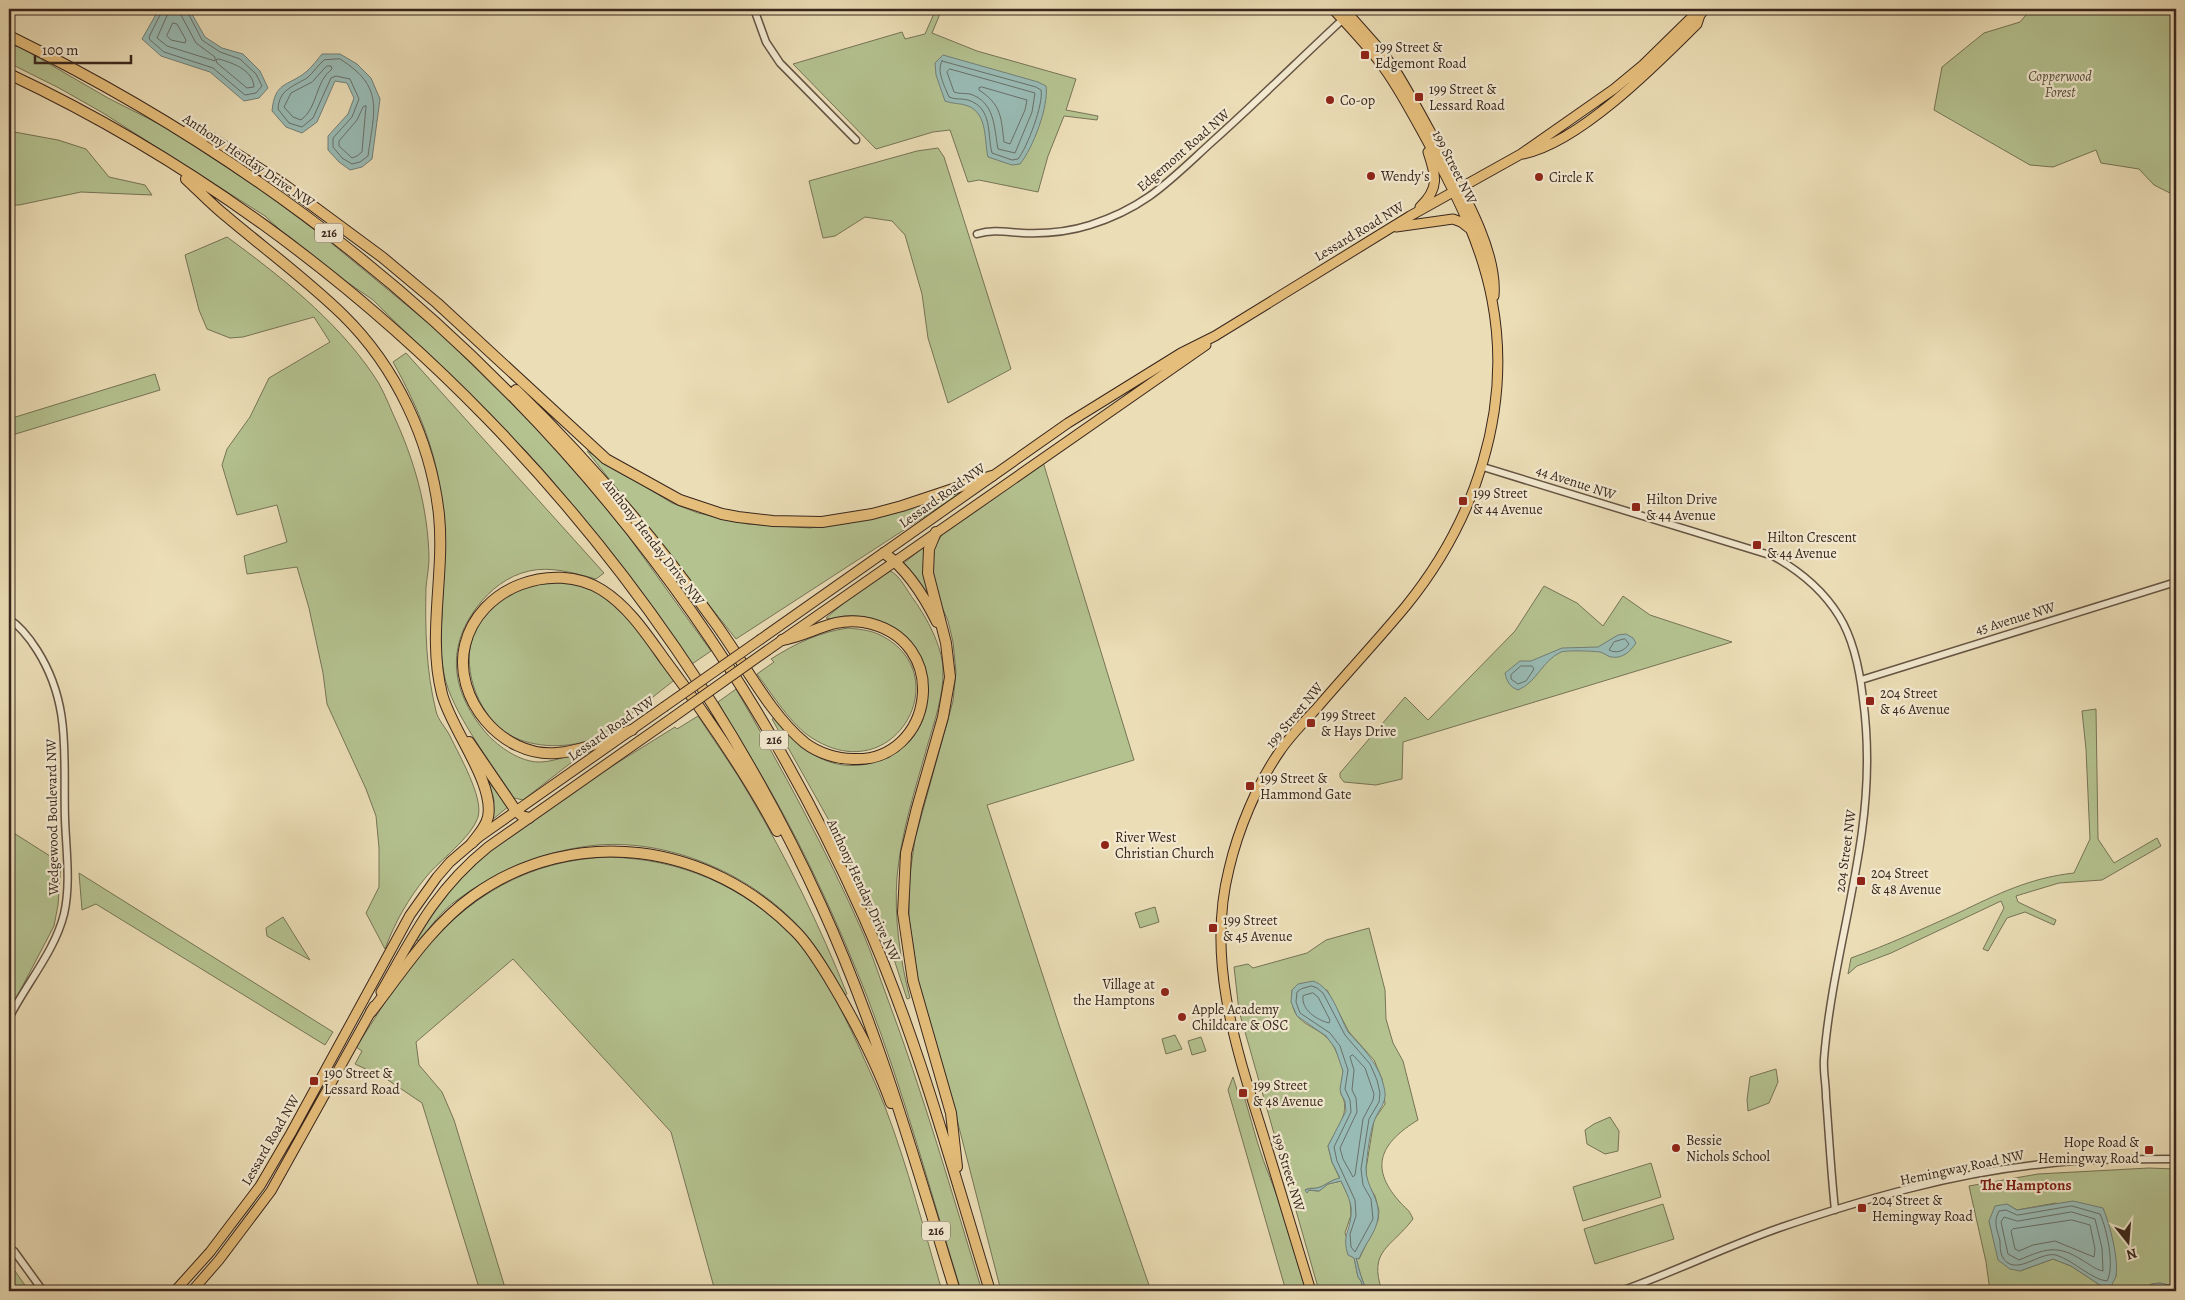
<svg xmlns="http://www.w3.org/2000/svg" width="2185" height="1300" viewBox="0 0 2185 1300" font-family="Alegreya,serif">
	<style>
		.green { fill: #b4c290; stroke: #767456 }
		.water { fill: #99bbb5; stroke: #727f78 }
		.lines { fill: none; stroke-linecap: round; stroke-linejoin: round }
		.shore { stroke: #687069; stroke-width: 1 }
		.minor-casing { stroke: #655443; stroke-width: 9 }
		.major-casing { stroke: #38261d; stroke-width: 11 }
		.highway-casing { stroke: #38261d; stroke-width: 12 }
		.minor { stroke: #f2e9d0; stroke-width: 6 }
		.major { stroke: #e6be7b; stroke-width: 9 }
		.highway { stroke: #e6be7b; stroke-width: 10 }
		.major-bridge-casing { stroke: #38261d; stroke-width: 11; stroke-linecap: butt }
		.major-bridge { stroke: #e6be7b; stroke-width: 9 }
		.poi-dot { fill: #8f2418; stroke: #f2e9d0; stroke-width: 2 }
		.labels { text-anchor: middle; stroke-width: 4.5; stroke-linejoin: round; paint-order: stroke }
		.shield { fill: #f2e9d0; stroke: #706053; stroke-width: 1 }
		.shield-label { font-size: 12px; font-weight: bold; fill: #38261d }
		.poi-label { font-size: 14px; fill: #38261d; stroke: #f2e9d0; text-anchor: start }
		.park-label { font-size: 14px; font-style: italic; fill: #574d3a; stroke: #f2e9d0 }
		.street-label { font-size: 14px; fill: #38261d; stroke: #f2e9d0 }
		.neighbourhood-label { font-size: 15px; font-weight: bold; fill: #7a1f14; stroke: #f2e9d0 }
	</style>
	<rect width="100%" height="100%" fill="#ebddb6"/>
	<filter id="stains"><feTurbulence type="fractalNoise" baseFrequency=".004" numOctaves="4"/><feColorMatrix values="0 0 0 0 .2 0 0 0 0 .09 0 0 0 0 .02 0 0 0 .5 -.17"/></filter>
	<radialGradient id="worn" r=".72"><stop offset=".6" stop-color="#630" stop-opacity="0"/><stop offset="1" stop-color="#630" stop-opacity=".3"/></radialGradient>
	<path class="green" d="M936 9H942L932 33 977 51 1076 79 1066 110 1098 116 1097 120 1064 116 1048 156 1038 192 979 180 968 182 950 130 933 132 876 149 793 64 902 32 905 39 925 34Z
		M2031 9H2176V196L2154 185 2139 169 2101 163 2096 150 2053 167 2030 165 1934 110 1942 67 1984 33 2020 22Z
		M9 45 20 47 108 98 167 128 264 192 324 237 438 331 540 432 596 496 626 533 711 651 692 664 639 588 551 479 526 451 373 300 305 253 265 216 103 113 59 88 9 63Z
		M9 131 58 140 86 149 109 177 145 185 152 195 81 192 19 205H9Z
		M938 148 944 157 1011 369 948 403 928 338 922 294 905 235 892 221 865 217 835 236 823 238 809 181 917 151Z
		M227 237C279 275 335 319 372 373 381 385 387 400 393 414 414 459 428 507 429 558 429 567 427 577 426 587 425 628 426 671 436 711 438 720 446 728 450 736 459 755 484 798 478 817 471 838 440 860 426 877 408 899 395 922 385 949L366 913 379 887V848L376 816 366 789 327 704 323 673 309 608 297 567 247 574 244 556 287 542 277 505 237 515 222 465 227 449 250 417 269 378 330 342 314 317 243 337 230 338 207 329 199 310 185 255Z
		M406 353 604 573 596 579C574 573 551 566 529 571 507 576 490 590 477 607 444 650 453 695 487 734 499 747 520 762 539 762 552 762 568 756 580 753L581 755 523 800 514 798C493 765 451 712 444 674 438 645 443 616 443 587 443 561 444 534 442 508 439 456 418 407 393 362Z
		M155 374 160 390 9 436V419Z
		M587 451 672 503 698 513 748 524 810 528 847 523 928 503 960 490 964 491 736 639Z
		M1043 462 1134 760 987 805 1061 1031 1151 1291H1001L953 1104 919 986 909 919V881L915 839 953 701 956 672 953 642 948 621 934 588 931 551 944 532Z
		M926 545 923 566 928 589 927 595 904 563Z
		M890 571C900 575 907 591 914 600 927 618 942 646 943 669 944 696 934 722 927 747 915 790 901 833 897 877 894 917 900 960 910 998L907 999 891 950 885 942 831 824 772 719 775 718C787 729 798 744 811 753 876 795 955 724 917 654 910 641 899 630 885 623 872 618 858 615 844 616 838 617 831 620 826 618L851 597Z
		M555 580C566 582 580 582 589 587 624 605 653 649 676 679 653 696 615 730 590 740 564 749 528 748 505 732 476 711 460 664 475 630 481 617 492 607 503 599 508 596 513 590 518 588 529 584 544 583 555 580Z
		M1544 586 1577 603 1603 626 1623 596 1650 615 1732 642 1403 742 1402 779 1376 785 1344 782 1340 777V773L1405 697 1428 720 1515 631Z
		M848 628C858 629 869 630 878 634 960 671 896 792 812 738 791 725 772 694 757 674L774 662 771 659C796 643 820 632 848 628Z
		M736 689C782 769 826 849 863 933 872 954 879 976 887 997 923 1093 952 1193 982 1291H961C931 1194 905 1095 868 999 840 928 808 857 770 790 753 761 735 732 718 702Z
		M2096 709 2098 839 2114 863 2157 838 2161 846 2102 880 2059 883 2016 896 2018 902 2056 920 2054 925 2025 912 2007 918 1988 951 1983 949 2004 908 2001 901 1891 953 1857 966 1848 974 1851 958C1888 945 1922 929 1958 913 1998 894 2029 878 2074 873L2090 839 2086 749 2082 711Z
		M698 716C715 742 734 768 750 796 787 859 820 926 847 994L845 995C832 973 819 948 801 929 749 871 659 834 582 847 536 854 494 873 457 900 442 910 430 928 418 941L416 940C432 908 456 879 483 856L601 773 675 727 677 729Z
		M489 783 509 806 492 820 494 800Z
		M9 830 61 863 58 905 54 926 9 1012Z
		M609 857C680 859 742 885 792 936 820 964 841 1009 858 1045 867 1066 877 1086 885 1107 908 1167 924 1230 942 1291H715L671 1132 513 959 416 1042 419 1065 442 1092 454 1120 506 1291H480L422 1103 385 1078 355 1064 362 1051 356 1047C376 1018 394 985 416 958 469 896 527 860 609 857Z
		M79 873 333 1032 325 1045 96 904 82 910Z
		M1155 907 1159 922 1140 928 1135 913Z
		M283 917 310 960 267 936 266 928Z
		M1369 928 1385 990 1386 1019 1393 1043 1403 1061 1418 1120C1382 1142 1368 1166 1399 1201 1406 1209 1409 1209 1413 1219 1391 1248 1368 1250 1382 1291H1367C1362 1281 1359 1270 1356 1258L1359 1259 1378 1220 1379 1211 1375 1196 1367 1183 1366 1169 1374 1120 1385 1104 1382 1079 1374 1060 1349 1032 1327 990H1292C1288 1031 1322 1021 1335 1049 1338 1055 1342 1064 1343 1071 1343 1078 1340 1086 1341 1094 1352 1111 1336 1130 1328 1146L1332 1162 1340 1179C1331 1179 1326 1186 1317 1188 1312 1189 1310 1187 1305 1190L1319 1191 1328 1184 1341 1181 1350 1200 1351 1215 1345 1233 1354 1257 1358 1277 1361 1281 1364 1291H1319L1239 1011 1234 967 1248 964 1253 968 1307 953 1326 940Z
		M1175 1035 1182 1049 1166 1054 1162 1039Z
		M1201 1037 1206 1051 1192 1055 1188 1041Z
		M1776 1069 1778 1082 1769 1103 1748 1111 1747 1100 1750 1077Z
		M1233 1077 1238 1093H1243C1251 1118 1257 1145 1267 1170 1282 1209 1298 1249 1305 1291H1286L1228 1090Z
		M1610 1117 1619 1131 1618 1151 1605 1154 1587 1144 1585 1130 1594 1124Z
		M1651 1163 1661 1197 1583 1221 1573 1187Z
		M2149 1168 2176 1169V1191L2172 1196 2173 1227 2176 1239V1283L2169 1285 2160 1283 2152 1284 2138 1291H2112L2110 1287 2116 1276 2114 1247 2056 1203 2017 1210 2007 1204 1989 1221 1994 1240 2020 1271 2053 1259 2071 1266 2109 1291H1990L1986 1262 1969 1186 2038 1174Z
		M1663 1204 1674 1239 1595 1264 1584 1229Z
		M9 1265 15 1271 29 1291H9Z
		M2176 1286V1291H2143L2158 1287Z"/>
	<path class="water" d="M159 9H189L205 37 222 48 243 54 260 71 268 88 259 98 244 101 210 72 161 56 142 39Z
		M322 54H340L357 64 371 78 380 99 372 159 362 167 350 170 339 162 328 150V136L348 114 354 98 347 83 335 81 317 122 302 133 286 127 272 111C275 81 287 87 306 72 312 67 317 60 322 54Z
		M943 55 1038 82 1046 86C1049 106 1033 148 1020 164L1012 165 988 157C984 140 988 114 968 106 961 103 952 104 945 101L936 75 935 63Z
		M1626 634 1633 638 1636 643C1630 652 1622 659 1611 657 1607 656 1604 653 1600 652 1593 651 1567 650 1561 652 1542 661 1537 682 1518 690 1510 687 1507 682 1505 673L1520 661H1531L1562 648 1598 647 1618 635Z
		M1313 981C1332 987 1339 1016 1348 1032 1352 1037 1357 1041 1361 1046 1373 1060 1382 1073 1385 1092 1386 1104 1379 1109 1375 1119 1370 1130 1367 1155 1366 1168 1365 1186 1381 1199 1378 1218 1376 1233 1364 1245 1359 1259L1356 1258C1359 1270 1362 1281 1367 1291H1364L1361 1281 1358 1277 1354 1258 1348 1255C1342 1236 1349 1233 1351 1216 1353 1204 1346 1192 1341 1181L1328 1184 1319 1191 1309 1190 1307 1193 1305 1190C1310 1188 1312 1189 1317 1188 1325 1186 1330 1180 1340 1178L1332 1162 1328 1146 1346 1111 1345 1101 1341 1094 1340 1089 1343 1071 1335 1048 1326 1036 1297 1016 1291 1002 1292 990 1298 984Z
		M2073 1201 2103 1208C2110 1224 2119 1260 2116 1276 2114 1282 2110 1285 2112 1291H2109L2071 1266 2053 1259 2020 1271 2010 1269 1998 1260 1989 1221 1995 1206 2007 1204 2017 1210Z
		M2160 1283 2169 1285 2176 1283V1286L2158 1287 2138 1291 2152 1284Z"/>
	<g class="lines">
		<path class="shore" d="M163 9 149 37 150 40 164 52 213 68 245 95 256 93 262 86 256 74 240 59 220 52 202 40 186 9
			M170 9 157 38 167 46 215 61V57L196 43 181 15 180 9
			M173 23 177 24 186 40 185 43 171 40 167 36Z
			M219 59C233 63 253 70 254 87L247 88 217 63 216 60Z
			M340 59C385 87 374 110 368 156L360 162 352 164 342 158 333 147V138L352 117 359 99 350 79 336 76 331 78 313 118 302 127 289 123 278 109C279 90 292 87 307 78 313 73 318 65 324 60Z
			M942 61 1036 87 1041 90C1044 103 1027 148 1018 159L1012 160 992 153C987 134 993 108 968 100 961 98 955 100 949 97 945 87 936 71 942 61Z
			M327 66H331L332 69C315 81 318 108 301 120L293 117 284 107 291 93 312 82Z
			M950 69 1035 93 1032 112 1015 153 998 149C994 127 995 102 970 94 964 93 959 94 954 92L947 72Z
			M982 87 1027 100 1025 110 1010 144 1004 142C1001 118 1002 105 979 90V88Z
			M366 106 362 152 357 156 352 158 339 146V141L357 120 363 107Z
			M1625 639 1629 644C1624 651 1617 654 1609 650L1614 642Z
			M1521 666H1532L1534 669 1526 681 1518 684 1511 679V675Z
			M1312 986 1317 988 1323 993 1345 1035 1370 1064 1377 1080 1380 1093 1379 1102 1369 1119 1361 1169 1363 1185 1371 1199 1373 1219 1355 1252 1351 1247 1350 1234 1356 1216 1355 1200 1337 1161 1334 1147 1351 1112 1350 1100 1345 1089 1348 1070 1340 1046 1330 1033 1300 1013 1296 1002 1297 992 1301 989Z
			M1313 993 1318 997 1330 1020 1329 1023C1317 1020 1301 1010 1303 996Z
			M1353 1055 1365 1068 1374 1094 1373 1100 1363 1119 1355 1175 1353 1177 1343 1159 1340 1148 1357 1112 1356 1098 1352 1090 1354 1070 1350 1057Z
			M2072 1206 2100 1214C2107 1229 2115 1267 2107 1281 2092 1280 2073 1260 2056 1255 2039 1251 2014 1279 2002 1256 2000 1252 2000 1245 2000 1241 1997 1229 1993 1222 1999 1211L2006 1210 2017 1215Z
			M2072 1212 2095 1219 2102 1248 2103 1271C2096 1270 2089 1264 2082 1260 2057 1244 2045 1249 2019 1260L2008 1254 2001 1222 2004 1217 2017 1221Z
			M2072 1220 2090 1225 2095 1249 2094 1257 2055 1241 2033 1245 2019 1251 2015 1249 2011 1231 2013 1229Z"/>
		<defs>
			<path id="minor" d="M754 9 766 42 780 63 856 140
				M977 234C993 229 1006 232 1022 233 1045 234 1068 232 1090 225 1147 207 1170 180 1213 141 1261 98 1307 52 1354 9
				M1483 467 1773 556C1800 571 1823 590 1839 616 1854 640 1860 672 1863 699 1869 743 1868 787 1862 831 1852 907 1830 982 1824 1059 1823 1071 1826 1084 1826 1097 1829 1135 1831 1172 1835 1210
				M9 619C20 626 30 639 37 650 72 705 63 757 65 819 66 849 71 884 64 914 55 951 26 984 9 1018
				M1861 680 2176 582
				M9 1248 14 1251 43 1291
				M1621 1291C1674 1272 1725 1247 1779 1228 1864 1199 1954 1173 2044 1164 2088 1159 2132 1159 2176 1159"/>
			<path id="major" d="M1344 9 1383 53 1397 73C1413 99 1427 126 1442 153 1463 192 1498 252 1494 296
				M1523 154C1579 143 1657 64 1697 24L1700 15
				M1420 207C1440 188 1436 176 1428 152
				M1396 227 1453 219 1461 222 1470 229
				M761 639 1068 423 1181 353 1215 336 1410 216 1521 154 1614 89 1643 65 1690 19 1700 15 1705 9
				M768 650 1206 345
				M381 992C414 934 435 890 488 847L672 718
				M175 1291 210 1252 260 1186 291 1133 410 915 437 877 450 862 479 837 664 707
				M192 1291 219 1260 271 1191 374 1006
				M1311 1291C1295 1239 1279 1187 1263 1134 1236 1048 1206 960 1229 869 1238 830 1257 784 1280 751 1290 736 1304 722 1317 708 1346 674 1377 641 1406 606 1475 521 1513 410 1492 300 1482 246 1457 196 1431 148 1416 121 1402 93 1384 68 1369 47 1350 28 1333 9"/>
			<path id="highway" d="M9 36C395 225 687 521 863 915 917 1036 951 1164 990 1291
				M9 74C364 241 659 549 821 905 878 1030 915 1161 955 1291
				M188 130 210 137 282 183 382 257 437 303 606 459 680 500 722 514 738 517 773 521 822 522 872 514 902 506 992 476
				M186 179C199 191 212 205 226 216 265 249 306 279 343 315 396 367 431 441 439 515 445 574 427 636 442 694 451 729 495 783 488 817 486 827 478 835 472 843
				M516 390C589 461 654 537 713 620 741 657 769 714 805 743 818 753 837 759 853 759 934 763 954 638 863 622 831 617 812 635 782 640
				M936 532 929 549 928 573 946 643 950 677 943 717 917 808 906 853 903 913 913 981 951 1113 957 1167
				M884 553C907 569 924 596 937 622
				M632 730C608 739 583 751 557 753 502 758 452 698 465 645 479 587 553 560 602 590 629 607 647 635 665 660 706 715 745 771 777 831
				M469 742 516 811 522 816 529 818
				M371 1012C402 972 431 926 473 896 575 823 710 843 796 932 809 945 819 962 829 978 853 1018 875 1059 891 1103"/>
		</defs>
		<use href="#minor" class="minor-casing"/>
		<use href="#major" class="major-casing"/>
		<use href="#highway" class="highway-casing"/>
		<use href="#minor" class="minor"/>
		<use href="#major" class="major"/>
		<use href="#highway" class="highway"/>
		<defs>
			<path id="major-bridge" d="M664 707 761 639
				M672 718 768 650"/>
		</defs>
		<use href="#major-bridge" class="major-bridge-casing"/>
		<use href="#major-bridge" class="major-bridge"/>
	</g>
	<g class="poi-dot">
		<rect x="1360" y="50" width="10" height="10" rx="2.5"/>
		<rect x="1414" y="92" width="10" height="10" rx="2.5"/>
		<circle cx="1330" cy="100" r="5"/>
		<circle cx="1371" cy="176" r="5"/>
		<circle cx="1539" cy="177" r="5"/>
		<rect x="1458" y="496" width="10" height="10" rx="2.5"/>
		<rect x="1631" y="502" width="10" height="10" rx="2.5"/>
		<rect x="1752" y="540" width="10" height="10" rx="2.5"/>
		<rect x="1865" y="696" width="10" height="10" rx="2.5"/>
		<rect x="1306" y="718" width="10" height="10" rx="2.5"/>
		<rect x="1245" y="781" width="10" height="10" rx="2.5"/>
		<circle cx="1105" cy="845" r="5"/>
		<rect x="1856" y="876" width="10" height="10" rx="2.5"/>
		<rect x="1208" y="923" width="10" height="10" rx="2.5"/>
		<circle cx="1165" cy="992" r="5"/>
		<circle cx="1182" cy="1017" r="5"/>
		<rect x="309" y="1076" width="10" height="10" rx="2.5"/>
		<rect x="1238" y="1088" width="10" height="10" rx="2.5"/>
		<circle cx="1676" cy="1148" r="5"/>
		<rect x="2144" y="1145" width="10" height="10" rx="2.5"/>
		<rect x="1857" y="1203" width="10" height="10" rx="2.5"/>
	</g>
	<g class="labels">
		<g class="shield">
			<rect x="315" y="223.5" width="28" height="19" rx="4"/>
			<rect x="760" y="730.5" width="28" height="19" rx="4"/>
			<rect x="922" y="1221.5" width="28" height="19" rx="4"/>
		</g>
		<g class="shield-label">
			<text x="329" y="237">216</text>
			<text x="774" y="744">216</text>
			<text x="936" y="1235">216</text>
		</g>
		<g class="poi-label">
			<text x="1375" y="52">199 Street &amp;<tspan x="1375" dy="16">Edgemont Road</tspan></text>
			<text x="1429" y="94">199 Street &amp;<tspan x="1429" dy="16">Lessard Road</tspan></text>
			<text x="1340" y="105">Co-op</text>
			<text x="1381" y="181">Wendy's</text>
			<text x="1549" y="182">Circle K</text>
			<text x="1473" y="498">199 Street<tspan x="1473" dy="16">&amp; 44 Avenue</tspan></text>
			<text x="1646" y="504">Hilton Drive<tspan x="1646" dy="16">&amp; 44 Avenue</tspan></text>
			<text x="1767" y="542">Hilton Crescent<tspan x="1767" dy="16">&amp; 44 Avenue</tspan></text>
			<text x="1880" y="698">204 Street<tspan x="1880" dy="16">&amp; 46 Avenue</tspan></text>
			<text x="1321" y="720">199 Street<tspan x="1321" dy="16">&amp; Hays Drive</tspan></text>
			<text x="1260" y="783">199 Street &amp;<tspan x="1260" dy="16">Hammond Gate</tspan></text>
			<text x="1115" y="842">River West<tspan x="1115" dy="16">Christian Church</tspan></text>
			<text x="1871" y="878">204 Street<tspan x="1871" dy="16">&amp; 48 Avenue</tspan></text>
			<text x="1223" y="925">199 Street<tspan x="1223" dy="16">&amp; 45 Avenue</tspan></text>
			<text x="1155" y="989" text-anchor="end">Village at<tspan x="1155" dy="16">the Hamptons</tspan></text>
			<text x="1192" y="1014">Apple Academy<tspan x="1192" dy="16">Childcare &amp; OSC</tspan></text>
			<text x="324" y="1078">190 Street &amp;<tspan x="324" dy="16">Lessard Road</tspan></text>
			<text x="1253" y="1090">199 Street<tspan x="1253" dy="16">&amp; 48 Avenue</tspan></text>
			<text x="1686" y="1145">Bessie<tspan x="1686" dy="16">Nichols School</tspan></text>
			<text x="2139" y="1147" text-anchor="end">Hope Road &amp;<tspan x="2139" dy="16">Hemingway Road</tspan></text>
			<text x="1872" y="1205">204 Street &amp;<tspan x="1872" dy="16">Hemingway Road</tspan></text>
		</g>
		<g class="park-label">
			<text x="2060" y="81">Copperwood<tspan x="2060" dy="16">Forest</tspan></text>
		</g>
		<g class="street-label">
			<text transform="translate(1183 150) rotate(-41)" y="5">Edgemont Road NW</text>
			<text transform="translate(249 160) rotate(34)" y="5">Anthony Henday Drive NW</text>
			<text transform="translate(1455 167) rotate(63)" y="5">199 Street NW</text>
			<text transform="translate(1359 231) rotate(-31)" y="5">Lessard Road NW</text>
			<text transform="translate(1576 482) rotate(18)" y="5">44 Avenue NW</text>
			<text transform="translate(942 495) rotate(-35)" y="5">Lessard Road NW</text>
			<text transform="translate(654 542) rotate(52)" y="5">Anthony Henday Drive NW</text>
			<text transform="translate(2015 618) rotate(-17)" y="5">45 Avenue NW</text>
			<text transform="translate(1294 715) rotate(-50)" y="5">199 Street NW</text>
			<text transform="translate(611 728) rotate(-35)" y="5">Lessard Road NW</text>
			<text transform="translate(52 817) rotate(-91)" y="5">Wedgewood Boulevard NW</text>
			<text transform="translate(1845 851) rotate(-82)" y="5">204 Street NW</text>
			<text transform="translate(864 890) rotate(65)" y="5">Anthony Henday Drive NW</text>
			<text transform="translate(270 1140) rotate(-60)" y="5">Lessard Road NW</text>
			<text transform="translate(1962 1167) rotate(-12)" y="5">Hemingway Road NW</text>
			<text transform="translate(1289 1172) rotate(73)" y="5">199 Street NW</text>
		</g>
		<g class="neighbourhood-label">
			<text x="2026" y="1190">The Hamptons</text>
		</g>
	</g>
	<rect width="2185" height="1300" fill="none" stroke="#ebddb6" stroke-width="30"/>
	<rect x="10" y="10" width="2165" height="1280" fill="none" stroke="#38261d" stroke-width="2.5"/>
	<rect x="15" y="15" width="2155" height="1270" fill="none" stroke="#38261d"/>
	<g transform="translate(2128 1242) rotate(163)" stroke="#f2e9d0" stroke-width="4" paint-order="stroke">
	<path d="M0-4L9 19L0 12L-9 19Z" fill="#38261d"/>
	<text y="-8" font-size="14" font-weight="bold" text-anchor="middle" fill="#38261d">N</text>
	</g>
	<path d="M35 55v8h96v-8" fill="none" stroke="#38261d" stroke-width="2.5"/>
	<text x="42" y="55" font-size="15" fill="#38261d" stroke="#f2e9d0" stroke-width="4" paint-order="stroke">100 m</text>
	<rect width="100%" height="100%" filter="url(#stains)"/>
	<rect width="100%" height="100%" fill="url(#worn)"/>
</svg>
